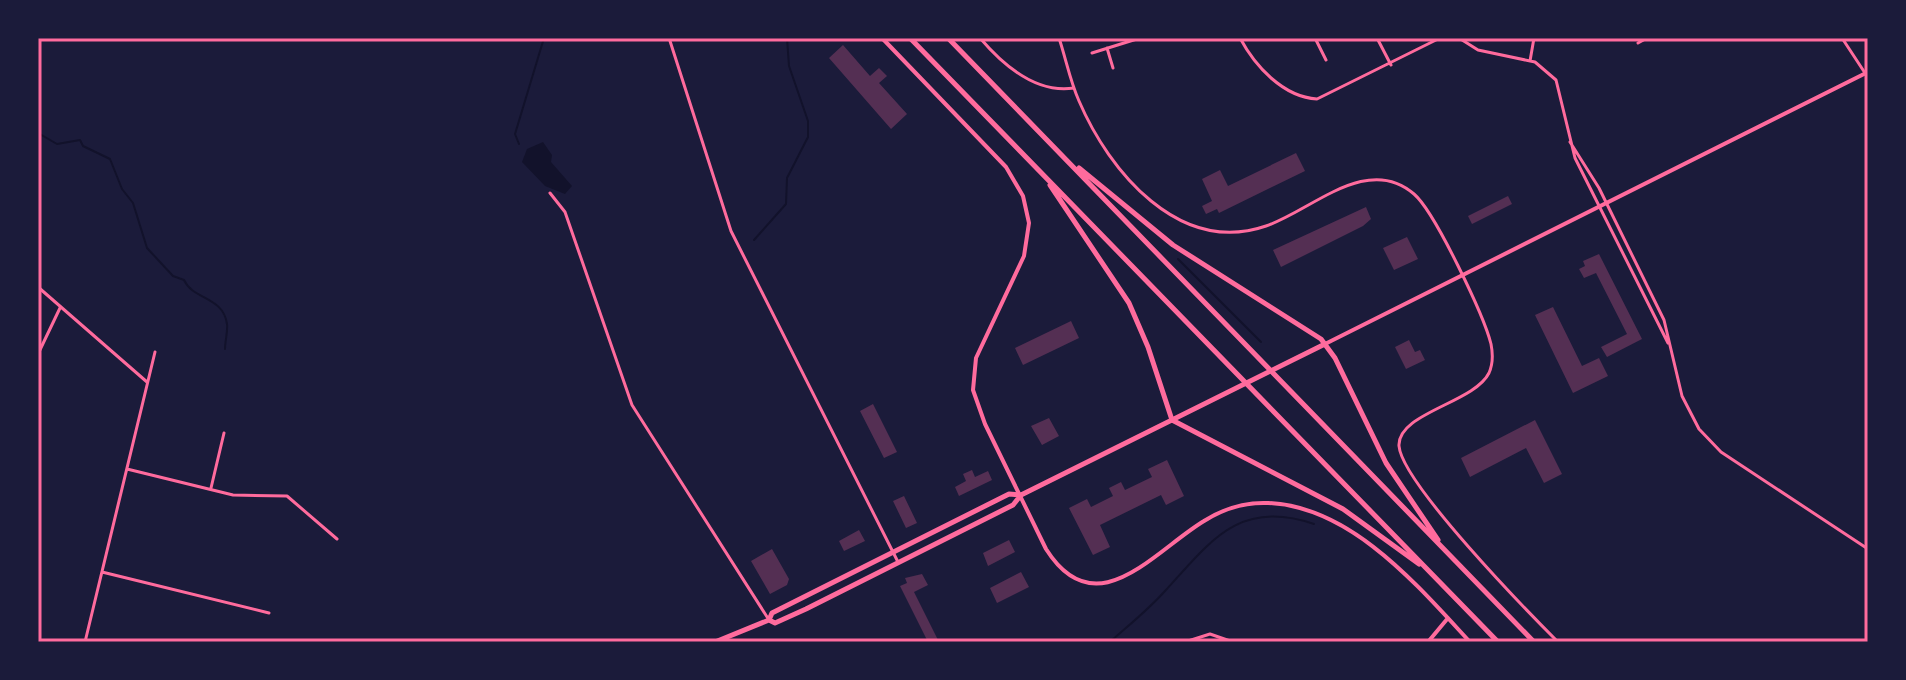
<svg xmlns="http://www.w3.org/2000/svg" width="1906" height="680" viewBox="0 0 1906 680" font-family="Mulish,sans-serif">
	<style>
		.water { fill: #12122b }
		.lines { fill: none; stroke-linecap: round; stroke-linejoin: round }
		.stream { stroke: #12122b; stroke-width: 2 }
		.building { fill: #542f53 }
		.minor { stroke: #ff6b9d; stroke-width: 3 }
		.tertiary { stroke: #ff6b9d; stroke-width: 4 }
		.secondary { stroke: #ff6b9d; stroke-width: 4 }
		.primary { stroke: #ff6b9d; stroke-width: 5 }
		.motorway { stroke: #ff6b9d; stroke-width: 5 }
		.neatline { fill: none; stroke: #ff6b9d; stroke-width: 3 }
	</style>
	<rect width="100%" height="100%" fill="#1b1b3a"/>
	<path class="water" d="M543 142 552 155 551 162 572 186 565 194 545 186 522 162 527 149Z"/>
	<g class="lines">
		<path class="stream" d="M38 133 57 144 80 140 83 146 110 159 122 189 133 203 147 248 173 276 184 280C193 300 223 296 227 324 228 331 225 341 225 349
			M519 144 515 134 544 38
			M754 240 786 204 787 178 808 137V121L789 66 787 38
			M1178 259 1261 342
			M1110 642C1129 625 1148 610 1165 591 1210 542 1239 498 1314 524"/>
	</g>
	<path class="building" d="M843 45 870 76 879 68 887 76 879 83 907 114 891 129 829 58Z
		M1296 153 1305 171 1219 213 1217 209 1206 214 1202 206 1212 201 1202 179 1220 170 1228 186Z
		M1508 196 1512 204 1472 224 1468 216Z
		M1366 207 1371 219 1363 226 1281 267 1273 250Z
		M1407 237 1418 259 1394 270 1383 248Z
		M1599 254 1642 339 1607 357 1601 347 1627 334 1596 273 1584 278 1579 269 1585 266 1583 261Z
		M1553 307 1582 366 1599 358 1608 376 1573 393 1535 315Z
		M1071 321 1079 338 1023 365 1015 348Z
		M1409 340 1415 352 1420 350 1425 360 1406 369 1395 347Z
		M873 404 897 452 884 458 860 411Z
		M1049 418 1059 436 1042 445 1031 426Z
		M1535 420 1562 474 1544 483 1526 448 1470 477 1461 458Z
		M1167 460 1184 496 1166 505 1161 495 1100 525 1110 547 1093 555 1069 508 1087 499 1091 507 1113 496 1109 488 1121 482 1125 490 1152 477 1148 469Z
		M972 470 975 477 988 471 992 480 959 496 955 487 966 481 963 474Z
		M904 496 917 523 906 528 893 501Z
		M859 530 865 541 844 551 839 541Z
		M1009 540 1015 552 988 566 983 553Z
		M772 549 789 579 787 585 770 594 751 561Z
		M1021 572 1029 587 997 603 990 588Z
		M922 574 928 585 914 592 939 642H928L900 586 907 583 905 578Z"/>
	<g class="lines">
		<path class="minor" d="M980 38C1003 65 1036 94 1074 88
			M1059 38C1066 59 1070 81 1079 101 1109 171 1179 256 1266 226 1311 211 1367 153 1414 194 1435 212 1484 316 1491 344 1493 354 1493 364 1489 373 1474 403 1397 413 1399 446 1402 483 1527 611 1558 642
			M1240 38C1255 66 1283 97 1317 99L1440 38
			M1315 38 1326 60
			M1377 38 1391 65
			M1459 38 1478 50 1535 62 1556 80 1575 158 1668 343
			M1842 38 1865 73
			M670 41 731 231 898 562
			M1638 43 1647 38
			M1107 48 1113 68
			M1092 53 1140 38
			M1530 61 1534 38
			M1570 142 1599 188 1664 320 1682 396 1699 429 1721 452 1868 549
			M550 193 565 212 632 405 769 620
			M38 287 147 382
			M38 354 60 308
			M127 469 233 495 287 496 337 539
			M211 488 224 433
			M102 572 269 613
			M85 642 155 352
			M1185 642 1210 634 1233 642"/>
		<path class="tertiary" d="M882 38 1006 167 1023 196 1029 223 1024 256 976 358 973 390 985 424 1046 549C1096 628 1154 551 1204 521 1223 509 1245 502 1268 503 1351 506 1418 586 1470 642
			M1428 642 1448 618"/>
		<path class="secondary" d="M1325 344 1868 72"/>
		<path class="primary" d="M769 620 775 623 806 609 1013 505 1021 495 1325 344
			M715 642 769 620 772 613 1009 494 1020 495"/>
		<path class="motorway" d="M910 38 1498 642
			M948 38 1534 642
			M1079 168 1173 245 1321 339 1335 358 1386 463 1438 540
			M1050 185 1129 303 1148 347 1172 420 1343 509 1419 564"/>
	</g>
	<rect width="1906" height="680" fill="none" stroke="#1b1b3a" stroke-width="80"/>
	<rect x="40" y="40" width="1826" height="600" class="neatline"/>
</svg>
